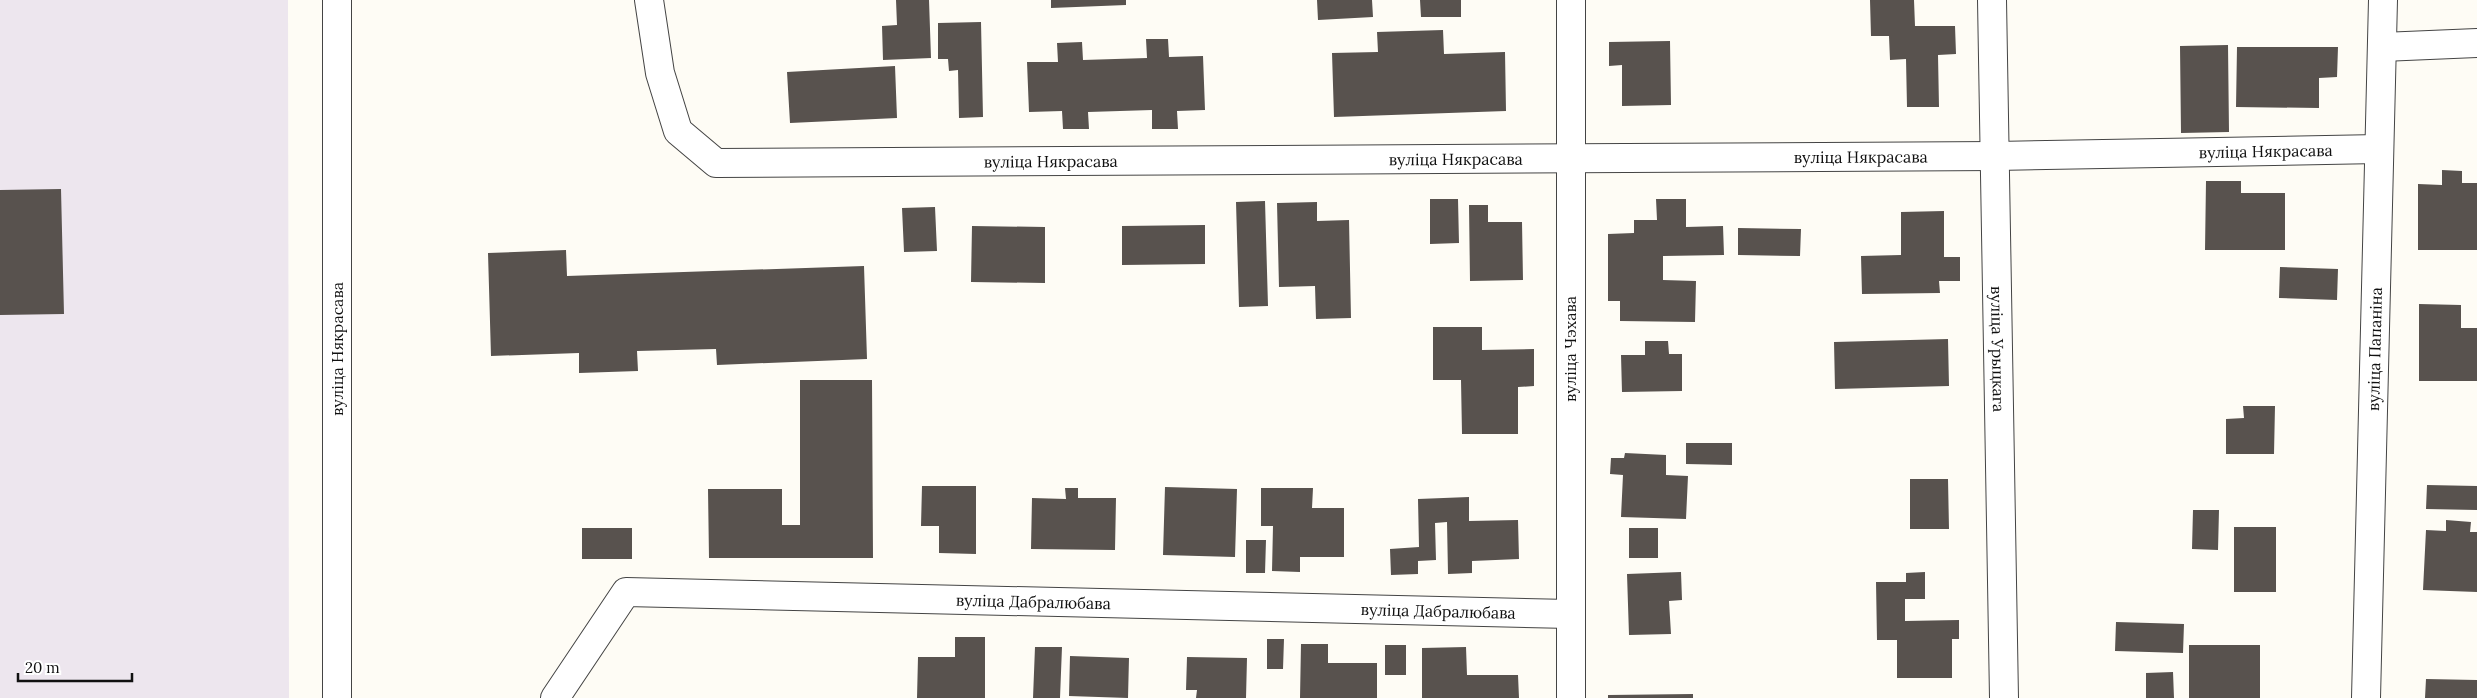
<svg xmlns="http://www.w3.org/2000/svg" width="2477" height="698" viewBox="0 0 2477 698" font-family="Lora,serif">
	<style>
		.industrial { fill: #ede6ee }
		.building { fill: #58524e }
		.lines { fill: none; stroke-linecap: round; stroke-linejoin: round }
		.minor-casing { stroke: #444; stroke-width: 30 }
		.minor { stroke: #fff; stroke-width: 28 }
		.labels { text-anchor: middle; stroke-width: 5; stroke-linejoin: round; paint-order: stroke }
		.street-label { font-size: 16px; fill: #111; stroke: #fff }
	</style>
	<rect width="100%" height="100%" fill="#fefcf5"/>
	<path class="industrial" d="M0 0H288L289 698H0Z"/>
	<path class="building" d="M896 0H929L931 58 883 60 882 26 897 25Z
		M1051 0H1126V5L1051 8Z
		M1317 0H1372L1373 17 1318 20Z
		M1420 0H1461V17H1421Z
		M1870 0H1914L1915 26H1955L1956 54 1938 55 1939 107H1907L1906 59 1890 60 1889 36H1871Z
		M981 22 983 117 959 118 958 70 949 71 948 59H938V23Z
		M1443 30 1444 54 1505 52 1506 111 1334 117 1332 53 1378 52 1377 32Z
		M1146 39H1168L1169 57 1203 56 1205 110 1177 111 1178 129H1152V110L1088 112 1089 129H1063L1062 111 1029 112 1027 62H1058L1057 43 1082 42 1083 60 1147 58Z
		M1670 41 1671 105 1622 106V65L1609 66V42Z
		M2228 45 2229 132 2181 133 2180 46Z
		M2237 47H2338L2337 77 2319 78V108L2236 107Z
		M895 66 897 118 790 123 787 72Z
		M2442 170 2462 171V183H2477V250H2418V184L2442 185Z
		M2206 181H2241V193H2285V250H2205Z
		M61 189 64 314 0 315V190Z
		M1430 199H1458L1459 243 1430 244Z
		M1656 199H1686V227L1723 226 1724 255 1663 256V280L1696 281 1695 322 1620 321V301H1608V234L1634 233V220H1657Z
		M1265 201 1268 306 1239 307 1236 202Z
		M1317 202V221L1349 220 1351 318 1316 319 1315 286 1279 287 1277 203Z
		M1469 205H1488V222H1522L1523 280 1470 281Z
		M935 207 937 251 904 252 902 208Z
		M1944 211V257H1960V281H1939L1940 293 1862 294 1861 256 1901 255V212Z
		M1205 225V264L1122 265V226Z
		M972 226 1045 227V283L971 282Z
		M1738 228 1801 229 1800 256 1738 255Z
		M566 250 567 276 864 266 867 359 717 365 716 349 637 351 638 371 579 373V353L491 356 488 253Z
		M2280 267 2338 269 2337 300 2279 298Z
		M2419 304 2461 305V328H2477V381H2419Z
		M1433 327H1482V350L1534 349V386L1518 387V434H1462L1461 380H1433Z
		M1948 339 1949 386 1835 389 1834 342Z
		M1645 341H1668L1669 354H1682V391L1622 392 1621 355H1645Z
		M800 380H872L873 558H709L708 489H782V525H800Z
		M2243 406H2275L2274 454H2226V419L2244 418Z
		M1686 443H1732V465L1686 464Z
		M1625 453 1666 455V475L1688 476 1686 519 1621 517 1623 475 1610 474 1611 458H1624Z
		M1910 479H1948L1949 529H1910Z
		M2427 485 2477 486V510L2426 509Z
		M922 486H976V554L939 553V526H921Z
		M1165 487 1237 489 1235 557 1163 555Z
		M1065 488H1078V498H1116L1115 550 1031 549 1032 498 1066 499Z
		M1261 488H1313L1312 508H1344V557H1300V572L1272 571 1273 526H1261Z
		M1469 497V521L1518 520 1519 559 1472 561V573L1448 574 1447 522 1435 523 1436 560 1418 561V574L1391 575 1390 549 1419 547 1418 499Z
		M2193 510H2219L2218 550 2192 549Z
		M2446 520 2471 522 2470 532H2477V592L2423 590 2426 530 2446 531Z
		M2234 527H2276V592H2234Z
		M582 528H632V559H582Z
		M1629 528H1658V558H1629Z
		M1246 540H1266L1265 573H1246Z
		M1681 572 1682 600 1669 601 1671 634 1629 635 1627 574Z
		M1925 572V599H1905V621L1959 620V639H1952V678H1897V640H1877L1876 582H1906V573Z
		M2116 622 2184 624 2183 653 2115 651Z
		M955 637H985V698H917L918 657H955Z
		M1267 639H1284L1283 669H1267Z
		M1301 644H1328V663H1377V698H1300Z
		M1385 645H1406V675H1385Z
		M2189 645H2260V698H2189Z
		M1035 647H1062L1060 698H1033Z
		M1466 647 1467 675H1518L1519 698H1422V648Z
		M1070 656 1129 658 1128 698 1069 696Z
		M1187 657 1247 658 1246 698H1196L1197 690H1186Z
		M2173 672 2174 698H2146V673Z
		M2426 679 2477 680V698H2425Z
		M1693 694V698H1608V695Z"/>
	<g class="lines">
		<defs>
			<g id="minor">
				<path d="M337 0V698"/>
				<path id="s1" d="M649 0 660 73 678 131 716 163 1996 156 2379 149"/>
				<path d="M1571 0V698"/>
				<path id="s2" d="M1992 0 2004 698"/>
				<path d="M2382 47 2477 43"/>
				<path id="s3" d="M555 698 626 592 1570 614"/>
				<path id="s4" d="M2366 698 2383 0"/>
			</g>
		</defs>
		<use href="#minor" class="minor-casing"/>
		<use href="#minor" class="minor"/>
	</g>
	<g class="labels">
		<g class="street-label">
			<text dy="6" stroke="none"><textPath href="#s1" startOffset="1734">вуліца Някрасава</textPath></text>
			<text dy="6" stroke="none"><textPath href="#s1" startOffset="1329">вуліца Някрасава</textPath></text>
			<text dy="6" stroke="none"><textPath href="#s1" startOffset="924">вуліца Някрасава</textPath></text>
			<text dy="6" stroke="none"><textPath href="#s1" startOffset="519">вуліца Някрасава</textPath></text>
			<text transform="translate(337 349) rotate(-90)" y="6">вуліца Някрасава</text>
			<text transform="translate(1570 349) rotate(-90)" y="6">вуліца Чэхава</text>
			<text dy="6" stroke="none"><textPath href="#s2" startOffset="349">вуліца Урыцкага</textPath></text>
			<text dy="6" stroke="none"><textPath href="#s4" startOffset="349">вуліца Папаніна</textPath></text>
			<text dy="6" stroke="none"><textPath href="#s3" startOffset="535">вуліца Дабралюбава</textPath></text>
			<text dy="6" stroke="none"><textPath href="#s3" startOffset="940">вуліца Дабралюбава</textPath></text>
		</g>
	</g>
	<path d="M18 673v8h114v-8" fill="none" stroke="#111111" stroke-width="2.5"/>
	<text x="25" y="673" font-size="15" fill="#111111" stroke="#ffffff" stroke-width="4" paint-order="stroke">20 m</text>
</svg>
